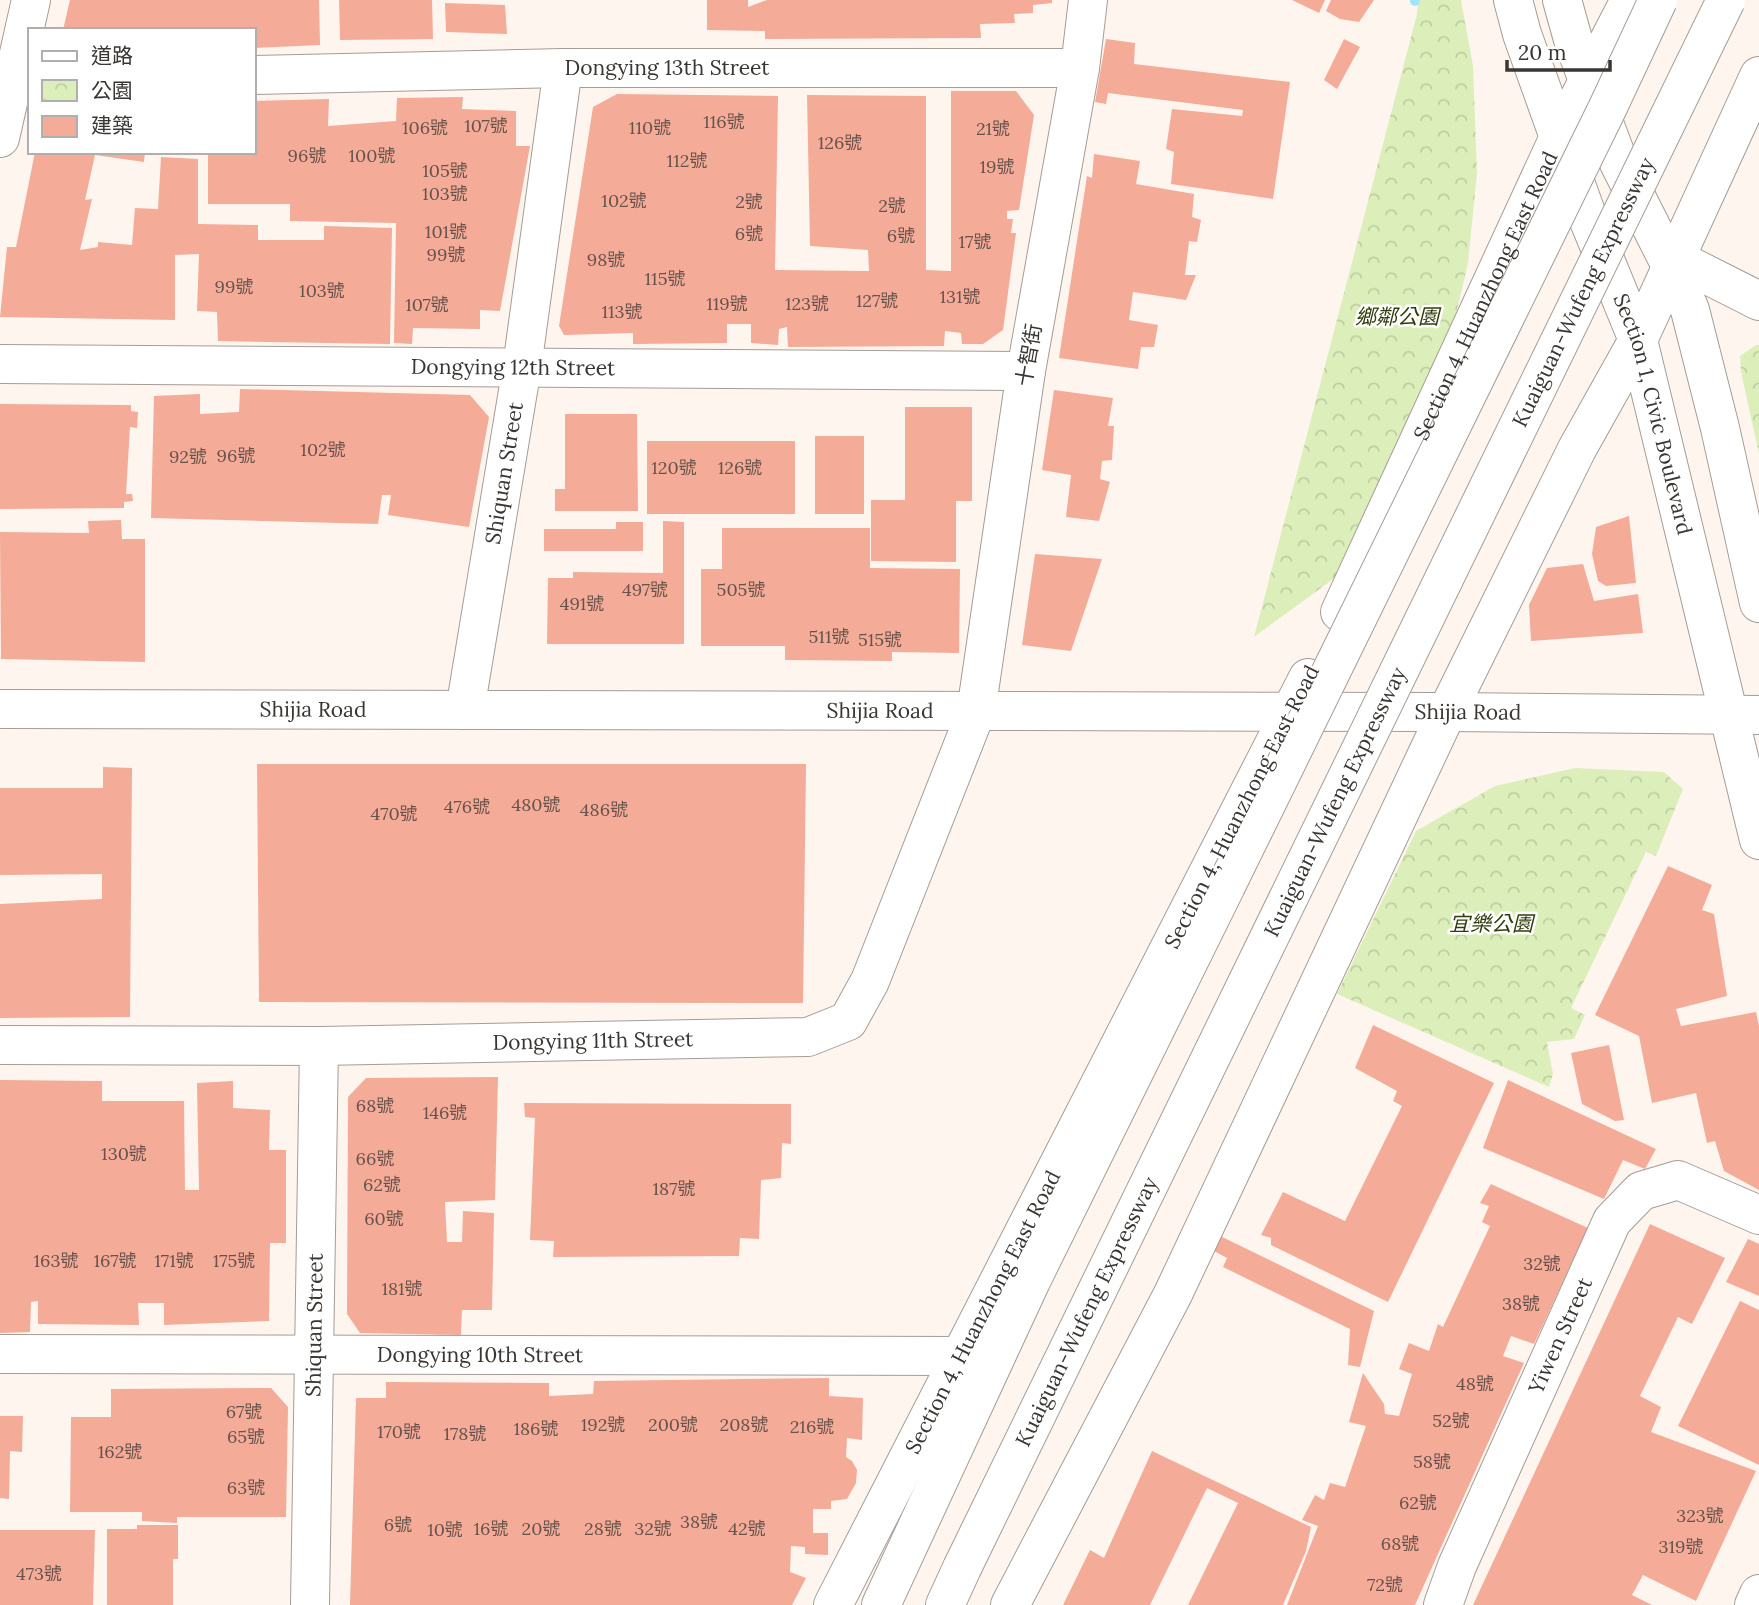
<svg xmlns="http://www.w3.org/2000/svg" width="1759" height="1605" viewBox="0 0 1759 1605" font-family="Lora,'Noto Sans TC',serif">
	<style>
		.park { fill: url(#park-crowns) }
		.lines { fill: none; stroke-linecap: round; stroke-linejoin: round }
		.stream { stroke: #a2e4fb; stroke-width: 10 }
		.building { fill: #f4ab98 }
		.minor-casing { stroke: #a59c96; stroke-width: 40 }
		.highway-casing { stroke: #a59c96; stroke-width: 40 }
		.minor { stroke: #fff; stroke-width: 38 }
		.highway { stroke: #fff; stroke-width: 38 }
		.highway-bridge-casing { stroke: #a59c96; stroke-width: 40; stroke-linecap: butt }
		.highway-bridge { stroke: #fff; stroke-width: 38 }
		.labels { text-anchor: middle; stroke-width: 5; stroke-linejoin: round; paint-order: stroke }
		.number-label { font-size: 18px; fill: #68534c }
		.street-label { font-size: 21px; fill: #393633; stroke: #fff }
		.park-label { font-size: 21px; font-style: italic; fill: #2f3c0b; stroke: #fff }
	</style>
	<defs>
		<pattern id="park-crowns" width="20" height="18" patternUnits="userSpaceOnUse" patternTransform="scale(1.75)"><rect width="20" height="18" fill="#dcefbb"/><path d="M2 6a3 3 0 1 1 6 0M12 15a3 3 0 1 1 6 0" fill="none" stroke="#becea1"/></pattern>
	</defs>
	<rect width="100%" height="100%" fill="#fff5ef"/>
	<path class="park" d="M1418 0H1461L1473 66 1477 173 1468 263 1449 344 1336 577 1254 637 1417 14Z
		M1756 345H1759V454L1741 372 1740 356Z
		M1575 768 1664 772 1683 789 1656 856 1646 852 1571 1008 1585 1015 1574 1039 1547 1042 1553 1074 1549 1087 1337 994 1416 831 1495 786Z"/>
	<g class="lines">
		<path class="stream" d="M1415 0V1"/>
	</g>
	<path class="building" d="M70 0H319L320 45 254 48V30H63Z
		M339 0H432L433 39 340 40Z
		M707 0H748V7L767 0H1052V3L1033 5V13L1014 14 1015 23 980 24 981 38 765 39V31L707 30Z
		M1292 0H1325L1319 13Z
		M1331 0H1374L1359 22 1340 19 1326 11Z
		M445 3 505 5 507 34 446 32Z
		M1106 39 1135 43 1134 64 1290 82 1273 199 1171 184 1174 152 1166 149 1172 109 1242 116 1243 110 1108 93 1106 104 1095 102Z
		M1344 39 1360 47 1337 89 1324 80Z
		M951 91H1016L1034 115 1019 210 1007 211V219H1013L1011 233H1016L1003 330 983 344H962L961 333 945 331 944 346 788 347 787 327 779 329 778 345 751 343V324H727V343L633 344V333L564 335 559 326 593 107 617 94 778 96 775 270 869 271 868 250 810 246 807 95 926 96V270L951 271Z
		M463 97 462 109 516 111V146H530L500 311 480 310V329L413 328 412 344 394 343 396 223 290 221V204H208V152H254V101L329 99 328 126 396 121 397 98Z
		M35 152H145L144 162 95 155 85 200 92 199 80 250 98 247V242L132 245 135 208 158 209 161 157 198 159V224L258 225V240H324V226L392 228 390 344 218 341 217 312 197 311 199 254 175 255V320L0 317 7 247H16Z
		M1094 154 1140 161 1136 184 1194 194 1192 217 1201 220 1197 242 1189 241 1185 275H1196L1186 300 1133 292 1129 320 1158 325 1154 347H1141L1138 369 1059 358 1087 176 1092 178Z
		M240 389 470 395 489 417 469 527 388 515 391 495H382L378 524 151 518 154 396 200 394V414L239 412Z
		M1054 390 1113 398 1108 426H1114L1112 460 1102 461 1100 479 1110 482 1099 521 1066 517 1071 475 1042 470Z
		M0 404 131 405V411L138 412 137 428 130 427 126 494H132L133 501 124 502V508L0 509Z
		M905 407H972V501H956V562L871 561V500H905Z
		M565 414H637L638 511H555V489H565Z
		M815 436H864V514H815Z
		M647 441H795V514H647Z
		M1629 516 1636 583 1606 586 1598 581 1592 554 1596 527Z
		M121 520 122 539H145V662L1 659 0 532 89 533 88 521Z
		M663 521 684 522V644H547L548 578H573V572L663 573Z
		M616 522H643V551H544V529H616Z
		M722 528H870V568L960 569 959 653 892 652V661L785 660V646H701V569H722Z
		M1035 554 1102 559 1071 651 1022 645Z
		M1583 564 1594 601 1638 594 1643 633 1531 641 1529 605 1547 568Z
		M257 764H806L803 1003 259 1002Z
		M103 767 132 768 130 1017 0 1018V904L102 899V874L0 875V788H103Z
		M1668 866 1712 885 1702 910 1714 914 1727 996 1676 1009 1681 1026 1756 1012 1759 1026V1190L1724 1171 1715 1141 1707 1143 1696 1093 1652 1103 1639 1036 1595 1015Z
		M1373 1025 1494 1083 1388 1302 1271 1245V1238L1261 1235 1283 1192 1345 1221 1402 1106 1393 1101 1397 1091 1355 1068Z
		M1609 1045 1624 1120 1615 1121 1582 1104 1571 1053Z
		M498 1077 495 1200 445 1202 447 1242H462L463 1211 494 1213 492 1310H462L461 1335 360 1333 347 1314 348 1097 366 1078Z
		M0 1080 102 1081V1101H184L185 1190H199L197 1083 233 1081V1108L270 1110 269 1150H286V1243H270L269 1321 164 1325V1303H138L139 1325 38 1324V1301L31 1302 30 1332 0 1333Z
		M1508 1080 1656 1149 1645 1169 1623 1160 1604 1199 1483 1148Z
		M524 1103 791 1104V1144L782 1143 781 1178 761 1180 759 1239 740 1238 739 1256 553 1257 554 1241 530 1240 535 1118 525 1117Z
		M1491 1184 1588 1228 1534 1344 1511 1336 1503 1356 1524 1363 1415 1605H1287L1318 1526 1302 1520 1315 1495 1324 1500 1330 1483 1345 1487 1366 1426 1349 1422 1363 1373 1384 1404 1385 1414 1399 1416 1412 1374 1399 1369 1409 1343 1429 1351 1438 1324 1443 1327 1490 1226 1482 1222 1489 1206 1480 1203Z
		M1650 1224 1725 1258 1692 1324 1678 1317 1640 1396 1661 1407 1651 1432 1756 1471 1696 1601 1643 1575 1632 1595 1652 1605H1473Z
		M1210 1231 1374 1311 1360 1367 1348 1365 1350 1329 1223 1267 1227 1258 1203 1245Z
		M1748 1239 1759 1244V1296L1726 1282Z
		M1740 1301 1759 1310V1465L1678 1426Z
		M829 1378V1396L863 1398 862 1440 847 1438 846 1457 852 1461 857 1470 856 1483 847 1499 831 1501V1509H813V1533H828V1555L805 1554V1547L791 1546 790 1572 806 1578 792 1605H350L356 1398H386V1382L549 1383V1396L593 1394 594 1381Z
		M271 1388 288 1407 286 1517H177V1523L142 1521V1512H70L71 1417H111V1389Z
		M0 1416H23L22 1452 10 1451 9 1499 0 1498Z
		M1152 1451 1311 1527 1306 1551 1283 1605H1188L1238 1503 1207 1488 1150 1605H1063L1090 1550 1104 1558Z
		M137 1525H178V1559H173V1605H107V1529H137Z
		M0 1530H95L93 1605H0Z"/>
	<g class="lines">
		<defs>
			<g id="minor">
				<path id="s1" d="M1513 0 1522 34 1589 221 1638 340 1759 840"/>
				<path d="M1562 0 1574 43 1619 163 1671 266 1690 310 1720 428 1759 603"/>
				<path id="s2" d="M254 75 563 68H1080"/>
				<path d="M0 138 31 0"/>
				<path d="M1674 258 1759 301"/>
				<path id="s3" d="M0 364 1026 371"/>
				<path id="s4" d="M1340 612 1559 137 1630 0"/>
				<path id="s5" d="M0 709 1447 712 1759 715"/>
				<path id="s6" d="M465 710 522 367 563 68"/>
				<path id="s7" d="M0 1045 319 1046 808 1037 848 1021 870 981 976 712 1026 371 1080 68 1088 0"/>
				<path id="s8" d="M0 1354 961 1356"/>
				<path id="s9" d="M310 1605 319 1046"/>
				<path id="s10" d="M833 1605 1308 678"/>
				<path d="M1010 1605 1173 1294 1447 712 1577 449 1638 340 1759 76"/>
				<path id="s11" d="M1443 1605 1457 1566 1612 1221 1641 1191 1678 1180 1759 1215"/>
				<path d="M1754 1605 1759 1594"/>
			</g>
			<path id="highway" d="M881 1605 1031 1281 1226 886
				M945 1605 962 1568"/>
		</defs>
		<use href="#minor" class="minor-casing"/>
		<use href="#highway" class="highway-casing"/>
		<use href="#minor" class="minor"/>
		<use href="#highway" class="highway"/>
		<defs>
			<g id="highway-bridge">
				<path d="M1226 886 1608 107 1658 0"/>
				<path id="s12" d="M962 1568 1726 0"/>
			</g>
		</defs>
		<use href="#highway-bridge" class="highway-bridge-casing"/>
		<use href="#highway-bridge" class="highway-bridge"/>
	</g>
	<g class="labels">
		<g class="number-label">
			<text x="724" y="128">116號</text>
			<text x="486" y="132">107號</text>
			<text x="425" y="134">106號</text>
			<text x="650" y="134">110號</text>
			<text x="993" y="135">21號</text>
			<text x="840" y="149">126號</text>
			<text x="307" y="162">96號</text>
			<text x="372" y="162">100號</text>
			<text x="687" y="167">112號</text>
			<text x="997" y="173">19號</text>
			<text x="445" y="177">105號</text>
			<text x="445" y="200">103號</text>
			<text x="624" y="207">102號</text>
			<text x="749" y="208">2號</text>
			<text x="892" y="212">2號</text>
			<text x="446" y="238">101號</text>
			<text x="749" y="240">6號</text>
			<text x="901" y="242">6號</text>
			<text x="975" y="248">17號</text>
			<text x="446" y="261">99號</text>
			<text x="606" y="266">98號</text>
			<text x="665" y="285">115號</text>
			<text x="234" y="293">99號</text>
			<text x="322" y="297">103號</text>
			<text x="960" y="303">131號</text>
			<text x="877" y="307">127號</text>
			<text x="727" y="310">119號</text>
			<text x="807" y="310">123號</text>
			<text x="427" y="311">107號</text>
			<text x="622" y="318">113號</text>
			<text x="323" y="456">102號</text>
			<text x="236" y="462">96號</text>
			<text x="188" y="463">92號</text>
			<text x="674" y="474">120號</text>
			<text x="740" y="474">126號</text>
			<text x="645" y="596">497號</text>
			<text x="741" y="596">505號</text>
			<text x="582" y="610">491號</text>
			<text x="829" y="643">511號</text>
			<text x="880" y="646">515號</text>
			<text x="536" y="811">480號</text>
			<text x="467" y="813">476號</text>
			<text x="604" y="816">486號</text>
			<text x="394" y="820">470號</text>
			<text x="375" y="1112">68號</text>
			<text x="445" y="1119">146號</text>
			<text x="124" y="1160">130號</text>
			<text x="375" y="1165">66號</text>
			<text x="382" y="1191">62號</text>
			<text x="674" y="1195">187號</text>
			<text x="384" y="1225">60號</text>
			<text x="56" y="1267">163號</text>
			<text x="115" y="1267">167號</text>
			<text x="174" y="1267">171號</text>
			<text x="234" y="1267">175號</text>
			<text x="1542" y="1270">32號</text>
			<text x="402" y="1295">181號</text>
			<text x="1521" y="1310">38號</text>
			<text x="1475" y="1390">48號</text>
			<text x="244" y="1418">67號</text>
			<text x="1451" y="1427">52號</text>
			<text x="603" y="1431">192號</text>
			<text x="673" y="1431">200號</text>
			<text x="744" y="1431">208號</text>
			<text x="812" y="1433">216號</text>
			<text x="536" y="1435">186號</text>
			<text x="399" y="1438">170號</text>
			<text x="465" y="1440">178號</text>
			<text x="246" y="1443">65號</text>
			<text x="120" y="1458">162號</text>
			<text x="1432" y="1468">58號</text>
			<text x="246" y="1494">63號</text>
			<text x="1418" y="1509">62號</text>
			<text x="1700" y="1522">323號</text>
			<text x="699" y="1528">38號</text>
			<text x="398" y="1531">6號</text>
			<text x="491" y="1535">16號</text>
			<text x="541" y="1535">20號</text>
			<text x="603" y="1535">28號</text>
			<text x="653" y="1535">32號</text>
			<text x="747" y="1535">42號</text>
			<text x="445" y="1536">10號</text>
			<text x="1400" y="1550">68號</text>
			<text x="1681" y="1553">319號</text>
			<text x="39" y="1580">473號</text>
			<text x="1385" y="1591">72號</text>
		</g>
		<g class="street-label">
			<text dy="7" stroke="none"><textPath href="#s2" startOffset="413">Dongying 13th Street</textPath></text>
			<text dy="7" stroke="none"><textPath href="#s12" startOffset="1419">Kuaiguan-Wufeng Expressway</textPath></text>
			<text dy="7" stroke="none"><textPath href="#s4" startOffset="348">Section 4, Huanzhong East Road</textPath></text>
			<text transform="translate(1029 355) rotate(-80)" y="7">十智街</text>
			<text dy="7" stroke="none"><textPath href="#s3" startOffset="513">Dongying 12th Street</textPath></text>
			<text dy="7" stroke="none"><textPath href="#s1" startOffset="438">Section 1, Civic Boulevard</textPath></text>
			<text dy="7" stroke="none"><textPath href="#s6" startOffset="240">Shiquan Street</textPath></text>
			<text dy="7" stroke="none"><textPath href="#s5" startOffset="313">Shijia Road</textPath></text>
			<text dy="7" stroke="none"><textPath href="#s5" startOffset="880">Shijia Road</textPath></text>
			<text dy="7" stroke="none"><textPath href="#s5" startOffset="1468">Shijia Road</textPath></text>
			<text dy="7" stroke="none"><textPath href="#s12" startOffset="852">Kuaiguan-Wufeng Expressway</textPath></text>
			<text transform="translate(1242 807) rotate(-63)" y="7">Section 4, Huanzhong East Road</text>
			<text dy="7" stroke="none"><textPath href="#s7" startOffset="593">Dongying 11th Street</textPath></text>
			<text dy="7" stroke="none"><textPath href="#s10" startOffset="329">Section 4, Huanzhong East Road</textPath></text>
			<text dy="7" stroke="none"><textPath href="#s12" startOffset="285">Kuaiguan-Wufeng Expressway</textPath></text>
			<text dy="7" stroke="none"><textPath href="#s9" startOffset="280">Shiquan Street</textPath></text>
			<text dy="7" stroke="none"><textPath href="#s11" startOffset="294">Yiwen Street</textPath></text>
			<text dy="7" stroke="none"><textPath href="#s8" startOffset="480">Dongying 10th Street</textPath></text>
		</g>
		<g class="park-label">
			<text x="1397" y="324">鄉鄰公園</text>
			<text x="1491" y="931">宜樂公園</text>
		</g>
	</g>
	<rect x="28" y="28" width="228" height="126" fill="#ffffff" stroke="#b0afad" stroke-width="2"/>
	<rect x="42" y="51" width="35" height="10" fill="#ffffff" stroke="#b0afad" stroke-width="2"/>
	<text x="91" y="63" font-size="21" fill="#393633">道路</text>
	<rect x="42" y="80" width="35" height="21" fill="url(#park-crowns)" stroke="#b0afad" stroke-width="2"/>
	<text x="91" y="98" font-size="21" fill="#393633">公園</text>
	<rect x="42" y="116" width="35" height="21" fill="#f4ab98" stroke="#b0afad" stroke-width="2"/>
	<text x="91" y="133" font-size="21" fill="#393633">建築</text>
	<path d="M1507 60v10h103v-10" fill="none" stroke="#393633" stroke-width="3.5"/>
	<text x="1518" y="60" font-size="21" fill="#393633" stroke="#ffffff" stroke-width="5" paint-order="stroke">20 m</text>
</svg>
